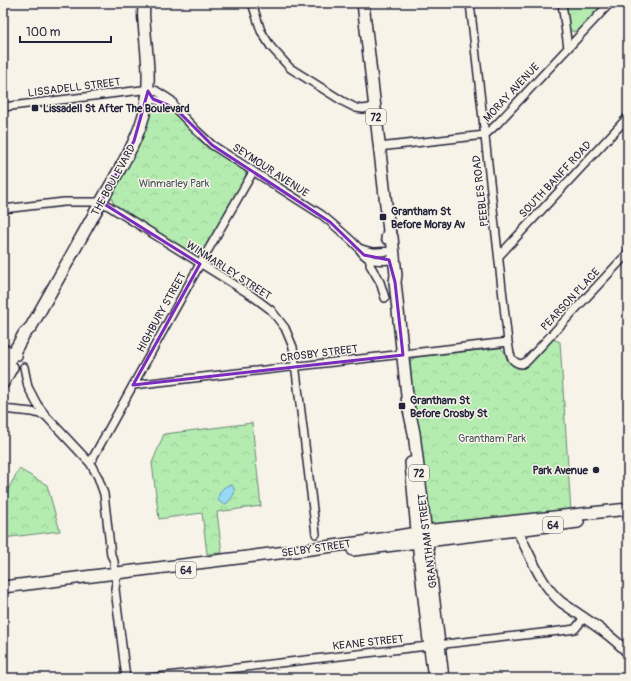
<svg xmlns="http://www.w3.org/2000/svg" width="631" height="681" viewBox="0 0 631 681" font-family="Pangolin,sans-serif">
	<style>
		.park { fill: url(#park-crowns); stroke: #6b8776 }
		.water { fill: #96daf8; stroke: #6890ac }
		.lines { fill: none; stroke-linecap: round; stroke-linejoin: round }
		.street-casing { stroke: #22223b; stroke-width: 10 }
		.secondary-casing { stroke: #22223b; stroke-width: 12 }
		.primary-casing { stroke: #22223b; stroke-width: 14 }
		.street { stroke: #f7f3e8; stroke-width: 7 }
		.secondary { stroke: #f7f3e8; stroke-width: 9 }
		.primary { stroke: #f7f3e8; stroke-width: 11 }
		.marked { fill: none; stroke: #7b2cbf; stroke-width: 3; stroke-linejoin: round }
		.poi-dot { fill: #22223b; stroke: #f7f3e8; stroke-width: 1.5 }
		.labels { text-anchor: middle; stroke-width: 3; stroke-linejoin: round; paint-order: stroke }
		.shield { fill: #f7f3e8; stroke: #62616f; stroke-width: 1 }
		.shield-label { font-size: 10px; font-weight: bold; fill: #22223b }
		.street-label { font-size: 11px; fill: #22223b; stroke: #f7f3e8 }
		.poi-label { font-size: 11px; font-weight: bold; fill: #22223b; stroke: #f7f3e8; text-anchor: start }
		.park-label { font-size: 11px; fill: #465458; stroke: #f7f3e8 }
	</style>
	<defs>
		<pattern id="park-crowns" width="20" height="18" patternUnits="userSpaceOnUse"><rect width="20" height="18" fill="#b4ecb0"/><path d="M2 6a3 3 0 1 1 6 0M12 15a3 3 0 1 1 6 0" fill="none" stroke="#9aca98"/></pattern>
	</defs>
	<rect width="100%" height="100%" fill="#f7f3e8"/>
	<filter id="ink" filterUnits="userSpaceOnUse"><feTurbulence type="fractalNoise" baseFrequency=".025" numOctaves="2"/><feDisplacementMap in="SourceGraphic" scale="8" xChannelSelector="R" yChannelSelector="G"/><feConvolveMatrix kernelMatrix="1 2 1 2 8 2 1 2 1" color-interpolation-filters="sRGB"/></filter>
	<g filter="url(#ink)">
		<path class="park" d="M566 3H605L579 30 574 32 570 30 568 28Z
			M155 103 167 107 198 137 210 148 244 170 246 175V177L204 252C200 255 197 255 192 254L114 204C112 200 111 197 112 192L151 107Z
			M553 339 560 342 571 513 433 525 429 523 428 520 409 367 410 361 416 357 500 348C506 351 507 357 510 363 513 367 518 370 524 368 532 365 546 346 553 339Z
			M252 423 261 506 217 512 222 553 207 554 202 513 159 519 152 463 164 434Z
			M19 469 47 485 60 531 3 538V499Z"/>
		<path class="water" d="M232 485C238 492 231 499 226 504 214 504 218 491 225 487 227 485 230 485 232 485Z"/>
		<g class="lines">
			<defs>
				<path id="street" d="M252 3 261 31 271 47 290 68 344 102 356 108 363 109 375 107
					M470 3 508 342C510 352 509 363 522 364L527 361 628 253
					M562 3 568 48
					M623 3 628 7
					M148 91 153 99C161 101 167 105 175 108
					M3 107 142 90 148 91 155 90 166 97 172 101 175 108 196 130 212 145 322 215C334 225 346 235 357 246 361 251 363 256 370 259 377 262 387 260 394 260
					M379 147 485 135 497 124 610 3
					M3 209 64 202H101L107 205 251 295 271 310 285 328 293 347 316 534
					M359 248C374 254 378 252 393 251
					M499 256 628 117
					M370 259V265L380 282 385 298
					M3 349H7L18 356
					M24 367 28 387 37 404 46 416 90 463 98 477 104 494 111 555 114 561 115 573
					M133 385 508 342
					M3 409 32 412 46 416
					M90 463 200 264 253 172
					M116 578V583L115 589 126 678
					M149 678 568 630 575 629 584 618"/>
				<path id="secondary" d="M516 524 517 530C530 554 540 584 561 602 584 618 608 632 628 653"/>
				<path id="primary" d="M363 3 389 231 387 238
					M389 231 392 237 396 275 395 282 408 405 414 433 443 678
					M3 372 24 334 31 327C55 285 78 243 101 202 118 171 139 141 146 106 151 77 146 50 144 21 143 15 144 9 144 3
					M3 383 12 367
					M411 463C417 535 424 607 434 678
					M353 550 517 530 578 522
					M3 587 303 550 363 542 434 530 628 509"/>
			</defs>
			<use href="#street" class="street-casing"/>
			<use href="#secondary" class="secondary-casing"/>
			<use href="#primary" class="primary-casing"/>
			<use href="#street" class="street"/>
			<use href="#secondary" class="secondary"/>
			<use href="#primary" class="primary"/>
		</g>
	</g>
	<path class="marked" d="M148 91 153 99 175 108 212 145 330 222 364 255 389 260 395 282 403 355 133 385 200 264 101 202 134 141Z"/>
	<g class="poi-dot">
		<rect x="31" y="104" width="8" height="8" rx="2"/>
		<rect x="379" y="213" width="8" height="8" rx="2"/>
		<rect x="398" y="402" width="8" height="8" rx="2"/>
		<circle cx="596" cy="470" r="4"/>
	</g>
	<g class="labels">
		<g class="shield">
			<rect x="366" y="109" width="20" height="16" rx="3"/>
			<rect x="409" y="465" width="20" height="16" rx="3"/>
			<rect x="543" y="517" width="20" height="16" rx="3"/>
			<rect x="176" y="562" width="20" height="16" rx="3"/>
		</g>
		<g class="shield-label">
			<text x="376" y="121">72</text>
			<text x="419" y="477">72</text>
			<text x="553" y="529">64</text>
			<text x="186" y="574">64</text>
		</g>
		<g class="street-label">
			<text transform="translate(74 87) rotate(-7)" y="4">LISSADELL STREET</text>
			<text transform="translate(511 92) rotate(-47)" y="4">MORAY AVENUE</text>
			<text transform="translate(271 170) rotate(33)" y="4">SEYMOUR AVENUE</text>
			<text transform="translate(555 179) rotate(-47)" y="4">SOUTH BANFF ROAD</text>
			<text transform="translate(113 180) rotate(-61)" y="4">THE BOULEVARD</text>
			<text transform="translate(480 191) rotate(-97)" y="4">PEEBLES ROAD</text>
			<text transform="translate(229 270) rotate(33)" y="4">WINMARLEY STREET</text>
			<text transform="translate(570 299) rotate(-47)" y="4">PEARSON PLACE</text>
			<text transform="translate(161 312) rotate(-61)" y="4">HIGHBURY STREET</text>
			<text transform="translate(319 353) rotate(-7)" y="4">CROSBY STREET</text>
			<text transform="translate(427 541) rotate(-97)" y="4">GRANTHAM STREET</text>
			<text transform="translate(316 548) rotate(-8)" y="4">SELBY STREET</text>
			<text transform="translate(368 642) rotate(-6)" y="4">KEANE STREET</text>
		</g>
		<g class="poi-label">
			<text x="43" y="112">Lissadell St After The Boulevard</text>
			<text x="391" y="215">Grantham St<tspan x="391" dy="13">Before Moray Av</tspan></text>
			<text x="410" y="404">Grantham St<tspan x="410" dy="13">Before Crosby St</tspan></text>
			<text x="588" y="474" text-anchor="end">Park Avenue</text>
		</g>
		<g class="park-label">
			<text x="174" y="187">Winmarley Park</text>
			<text x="492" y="442">Grantham Park</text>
		</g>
	</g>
	<rect width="631" height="681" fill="none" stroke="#f7f3e8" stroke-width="16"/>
	<rect x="8" y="8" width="615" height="665" fill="none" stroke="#22223b" stroke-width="1.5" filter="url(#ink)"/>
	<path d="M20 36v6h91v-6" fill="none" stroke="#22223b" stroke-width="2"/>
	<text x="26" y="36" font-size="12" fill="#22223b" stroke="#f7f3e8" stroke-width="3" paint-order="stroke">100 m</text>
</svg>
